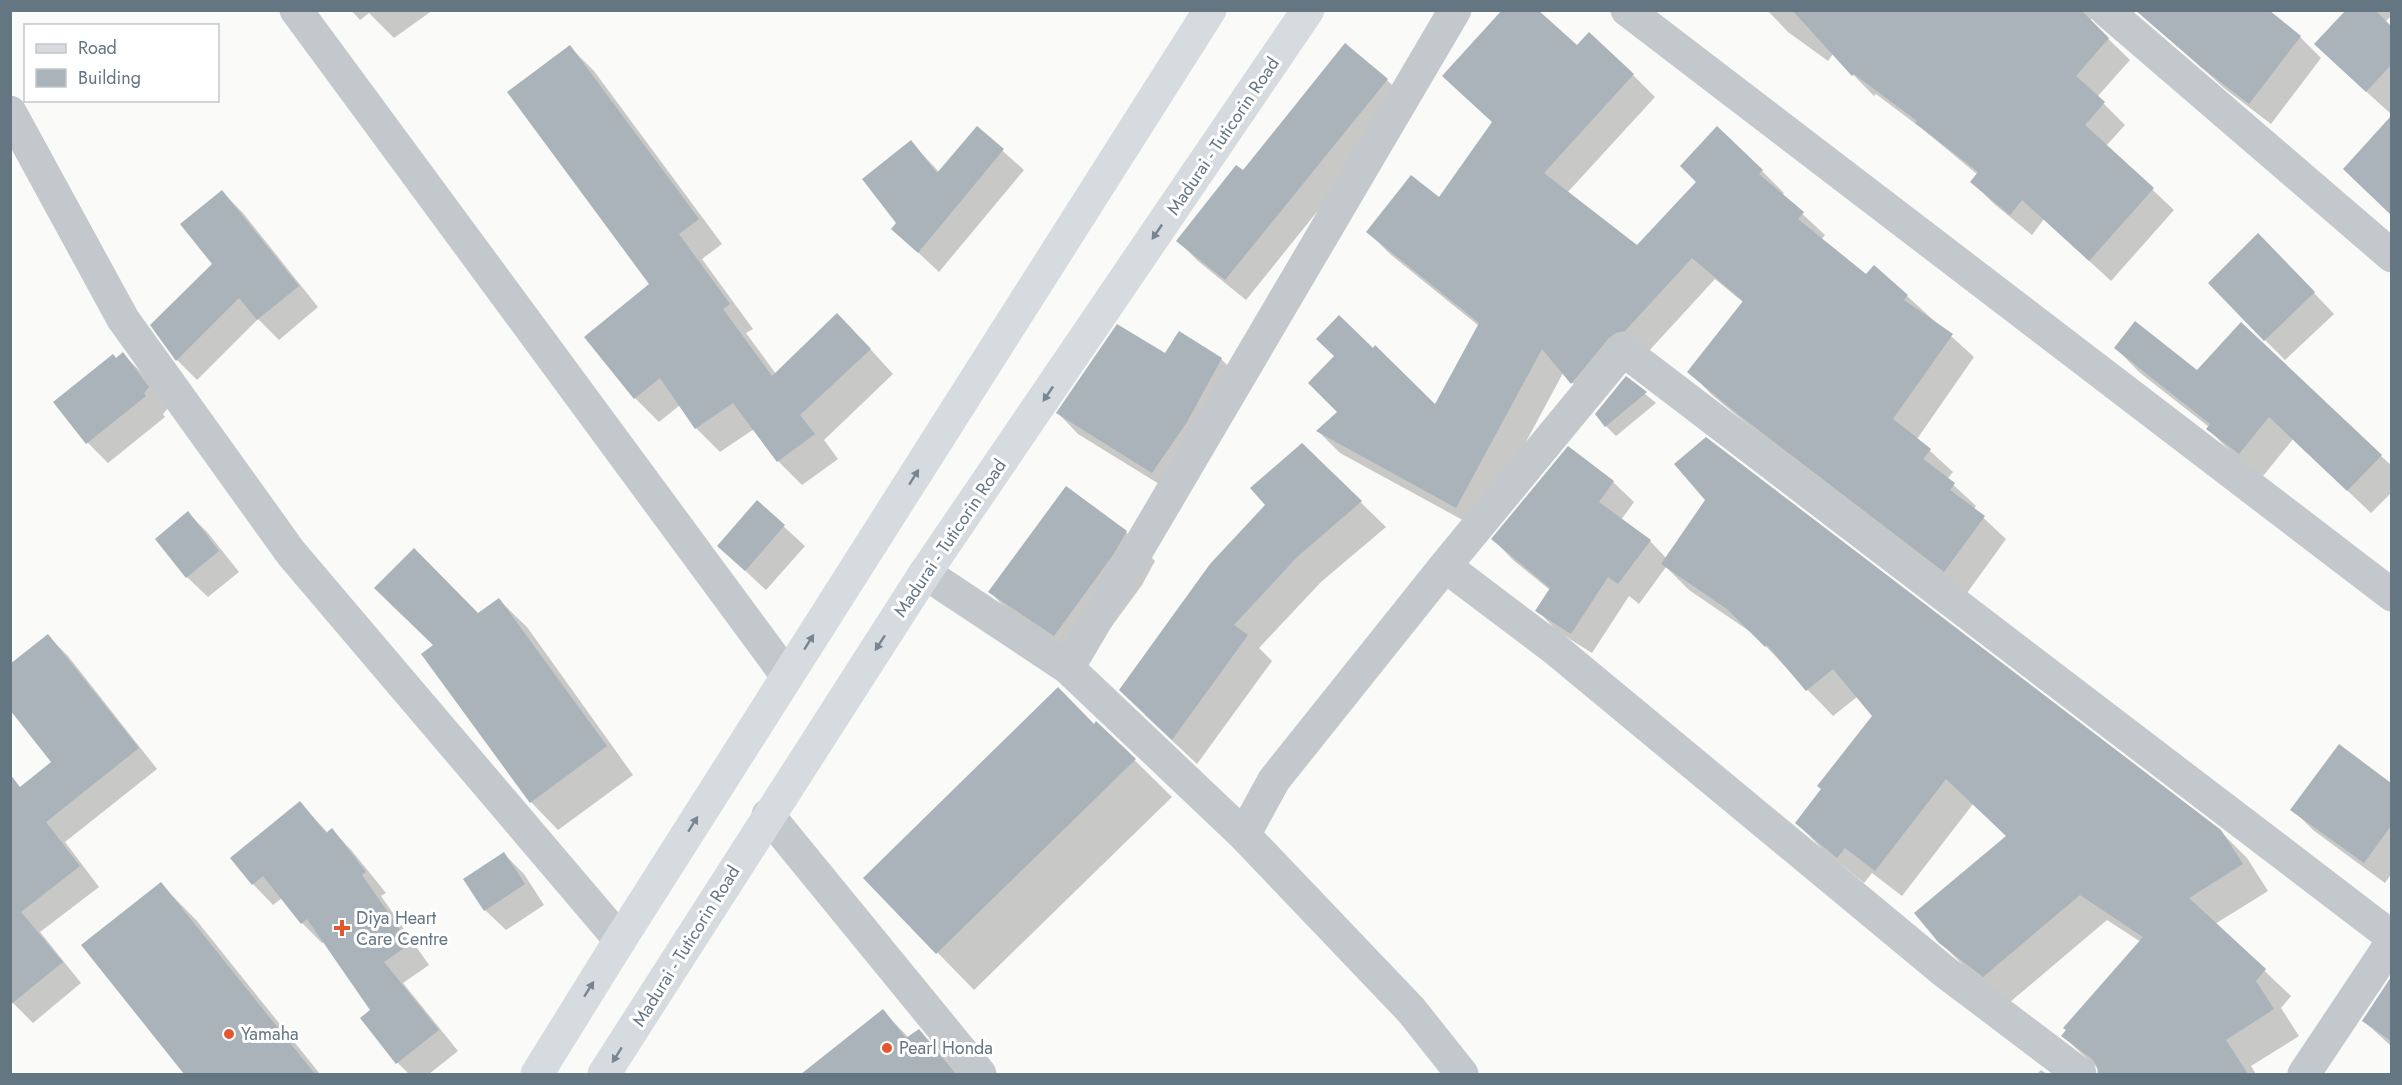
<svg xmlns="http://www.w3.org/2000/svg" width="2402" height="1085" viewBox="0 0 2402 1085" font-family="Jost,sans-serif">
	<style>
		.shadow { fill: #0003 }
		.building { fill: #aab3b9 }
		.lines { fill: none; stroke-linecap: round; stroke-linejoin: round }
		.minor { stroke: #c3c8cc; stroke-width: 33 }
		.major { stroke: #d6dbdf; stroke-width: 33 }
		.oneway { fill: #768591 }
		.poi-dot { fill: #e4572e; stroke: #fff; stroke-width: 2 }
		.labels { text-anchor: middle; stroke-width: 6; stroke-linejoin: round; paint-order: stroke }
		.street-label { font-size: 18px; fill: #657683; stroke: #fff }
		.poi-label { font-size: 18px; fill: #657683; stroke: #fff; text-anchor: start }
	</style>
	<rect width="100%" height="100%" fill="#fafaf8"/>
	<path class="shadow" d="M351 10H433L394 38 369 13 360 20Z
		M1767 10H2100L2090 21 2130 60 2097 97 2125 125 2106 146 2174 210 2111 281 2044 219 2032 235 1993 203 1972 182 1978 175 1925 131 1876 94 1874 96 1833 54 1828 61 1788 32Z
		M2348 10H2392V15L2385 22 2392 28V115L2336 64Z
		M2147 18 2300 37 2321 58 2271 124 2224 88Z
		M570 47 594 71 722 244 702 259 753 329 746 333 776 374 861 339 893 374 824 440 838 459 802 485 778 461 754 429 720 452 696 428 680 405 659 422 635 398 652 285Z
		M1577 48 1633 75 1655 97 1567 193 1637 248 1762 171 1784 193 1782 195 1825 235 1821 240 1866 276 1907 296 1974 357 1917 439 1953 472 1947 479 1976 506 1974 509 2006 539 1967 593 1759 434 1711 394 1689 371 1744 303 1715 279 1647 353 1638 355 1594 405 1563 373 1479 529 1340 453 1318 431 1435 406 1479 326 1390 254 1368 232 1439 199Z
		M1387 80 1407 100 1246 300 1198 261 1178 241 1244 172Z
		M2392 118V214L2345 169Z
		M977 128 1024 170 939 272 893 229 898 223 911 142 940 173Z
		M222 192 243 213 318 307 279 340 258 319 197 380 177 360 214 264Z
		M2279 256 2334 314 2285 360 2265 340Z
		M1179 333 1221 359 1242 380 1172 492 1078 434 1058 413 1165 355Z
		M2116 348 2198 372 2381 456 2392 466V492L2371 513 2293 439 2263 476 2231 452 2208 429 2209 427 2139 372Z
		M123 354 143 374 168 408 163 414 165 417 108 463 88 443 55 402Z
		M1626 378 1656 403 1616 436 1606 426Z
		M1302 445 1386 527 1321 582 1259 648 1272 661 1197 764 1145 715Z
		M1568 448 1613 482 1634 502 1621 520 1650 541 1667 559 2220 831 2247 858 2268 891 2215 924 2291 996 2281 1008 2299 1036 2251 1066 2256 1074H2100L2099 1070 2063 1036 2141 942 2107 920 2010 1002 1967 969 1940 942 2008 837 1973 804 1902 896 1872 873 1864 883 1823 850 1797 823 1874 716 1857 697 1833 716 1755 635 1689 590 1666 567 1639 604 1629 596 1592 653 1557 631 1537 610 1550 590 1513 560 1493 539Z
		M757 502 805 546 766 590 719 546Z
		M188 513 208 533 239 572 208 597 187 577Z
		M1126 532 1155 561 1142 585 1084 664 1019 622 990 592Z
		M499 600 527 627 633 775 558 830 531 802 478 614Z
		M48 636 68 656 157 769 65 842 99 887 40 932 81 983 33 1023 10 1000V797L54 763Z
		M1097 723 1172 797 974 990 865 878Z
		M2339 746 2392 785V873L2385 883 2313 830 2292 809Z
		M300 803 328 833 332 830 352 851 386 893 381 896 429 965 403 983 458 1051 429 1074H409L398 1063 362 1018 372 1010 324 942 322 943 302 923 282 898 273 905 253 884Z
		M504 854 524 874 544 905 506 930 485 910Z
		M161 884 197 921 320 1074H185L83 946Z
		M2392 979V1047L2364 1021Z
		M883 1011 909 1038 919 1031 961 1074H838L824 1058Z
		M2041 1070 2047 1074H2037Z"/>
	<path class="building" d="M1502 10H1538L1577 45 1589 32 1634 74 1544 173 1637 245 1696 182 1680 166 1717 126 1763 170 1759 174 1804 212 1798 219 1866 274 1874 265 1908 295 1904 300 1953 334 1893 419 1931 449 1923 459 1955 483 1950 490 1985 516 1944 572 1735 412 1687 372 1743 301 1692 258 1625 331 1616 333 1609 338 1571 384 1542 349 1456 508 1316 431 1337 412 1308 383 1334 356 1316 339 1339 315 1373 348 1375 345 1435 404 1479 323 1366 232 1411 175 1439 197 1492 122 1442 76Z
		M1792 10H2081L2109 38 2076 76 2105 102 2085 125 2154 188 2089 261 2022 200 2010 215 1970 182 1978 172 1915 123 1917 121 1854 74 1852 76Z
		M2135 10H2269L2301 36 2249 104 2201 67Z
		M2346 10H2375L2391 26V65L2366 92 2314 44Z
		M1345 43 1388 79 1225 280 1176 241 1236 165 1243 170Z
		M570 45 699 219 679 234 730 304 723 309 772 376 837 313 871 349 800 415 815 434 777 462 733 403 695 429 660 378 634 399 584 337 649 284 507 92Z
		M2391 116V215L2343 169Z
		M977 126 1004 149 918 253 891 229 896 223 862 179 911 140 937 173Z
		M222 190 299 286 257 320 239 298 176 361 150 325 212 264 180 224Z
		M2258 233 2315 292 2264 341 2208 283Z
		M2135 321 2197 370 2241 322 2382 455 2347 491 2269 417 2239 454 2206 429 2210 424 2114 348Z
		M1117 324 1165 353 1179 331 1222 358 1187 422 1152 473 1056 413Z
		M123 352 149 387 144 393 146 396 86 444 53 402 113 354 116 358Z
		M1626 376 1647 392 1605 427 1595 414Z
		M1706 437 2221 830 2243 864 2189 898 2266 969 2256 981 2274 1009 2226 1040 2248 1074H2098L2097 1066 2092 1059 2061 1036 2066 1030 2063 1028 2143 937 2080 895 1983 977 1939 943 1914 913 2006 836 1946 779 1875 871 1845 848 1837 858 1795 823 1821 789 1817 786 1872 716 1833 669 1806 691 1767 645 1765 647 1727 609 1661 564 1705 500 1674 464Z
		M1302 443 1362 501 1297 557 1234 625 1248 635 1172 740 1119 690 1210 564 1265 505 1250 488Z
		M1568 446 1614 481 1599 502 1651 540 1618 584 1608 577 1571 634 1535 611 1550 588 1491 539Z
		M1066 486 1127 531 1113 555 1054 636 988 592Z
		M757 500 785 525 745 571 717 546Z
		M188 511 219 551 186 578 155 539Z
		M414 548 478 613 499 598 607 746 530 803 421 654 433 645 374 588Z
		M48 634 139 748 46 822 80 866 21 912 63 962 10 1005V774L20 787 51 762 10 710V664Z
		M1058 687 1094 724 1096 721 1136 759 936 954 863 878Z
		M2339 744 2391 783V826L2364 863 2290 810Z
		M300 801 326 833 332 828 366 872 362 875 410 944 384 962 439 1030 396 1064 360 1018 370 1010 307 919 301 924 263 876 252 885 230 858Z
		M504 852 525 884 484 911 463 879Z
		M161 882 315 1074H184L81 945Z
		M2391 977V1041L2362 1021Z
		M883 1009 906 1038 919 1029 956 1074H801Z"/>
	<g class="lines">
		<path class="minor" d="M296 10 787 676
			M1627 10 2392 595
			M2106 10 2392 256
			M10 112 123 319 291 553 620 940
			M1445 566 1555 649 1945 972 2080 1074
			M925 573 1068 668 1244 835 1411 1010 1462 1074
			M1068 668 1455 10
			M768 815 980 1074
			M1244 835 1274 780 1445 566 1623 350 2392 937
			M2304 1074 2392 942"/>
		<path class="major" d="M537 1074 620 940 1210 10
			M604 1074 925 573 1308 10"/>
	</g>
	<defs><path id="oneway-solid" d="M-6-.8H1V-3.2L6.5 0L1 3.2V.8H-6Z" transform="scale(1.5)"/></defs>
	<g class="oneway">
		<use href="#oneway-solid" transform="translate(1157 232) rotate(124)"/>
		<use href="#oneway-solid" transform="translate(1048 394) rotate(124)"/>
		<use href="#oneway-solid" transform="translate(914 477) rotate(-58)"/>
		<use href="#oneway-solid" transform="translate(809 642) rotate(-58)"/>
		<use href="#oneway-solid" transform="translate(880 643) rotate(123)"/>
		<use href="#oneway-solid" transform="translate(693 824) rotate(-58)"/>
		<use href="#oneway-solid" transform="translate(589 989) rotate(-58)"/>
		<use href="#oneway-solid" transform="translate(617 1055) rotate(122)"/>
	</g>
	<g class="poi-dot">
		<path d="M339 919h6v6h6v6h-6v6h-6v-6h-6v-6h6z"/>
		<circle cx="229" cy="1034" r="6"/>
		<circle cx="887" cy="1048" r="6"/>
	</g>
	<g class="labels">
		<g class="street-label">
			<text transform="translate(1223 136) rotate(-56)" y="6">Madurai - Tuticorin Road</text>
			<text transform="translate(950 538) rotate(-56)" y="6">Madurai - Tuticorin Road</text>
			<text transform="translate(686 946) rotate(-58)" y="6">Madurai - Tuticorin Road</text>
		</g>
		<g class="poi-label">
			<text x="356" y="924">Diya Heart<tspan x="356" dy="21">Care Centre</tspan></text>
			<text x="241" y="1040">Yamaha</text>
			<text x="899" y="1054">Pearl Honda</text>
		</g>
	</g>
	<rect width="2402" height="1085" fill="none" stroke="#657683" stroke-width="24"/>
	<rect x="24" y="24" width="195" height="78" fill="#ffffff" stroke="#c1c8cd" stroke-width="1.5"/>
	<rect x="36" y="44" width="30" height="9" fill="#d6dbdf" stroke="#c1c8cd" stroke-width="1.5"/>
	<text x="78" y="54" font-size="18" fill="#657683">Road</text>
	<rect x="36" y="69" width="30" height="18" fill="#aab3b9" stroke="#c1c8cd" stroke-width="1.5"/>
	<text x="78" y="84" font-size="18" fill="#657683">Building</text>
</svg>
